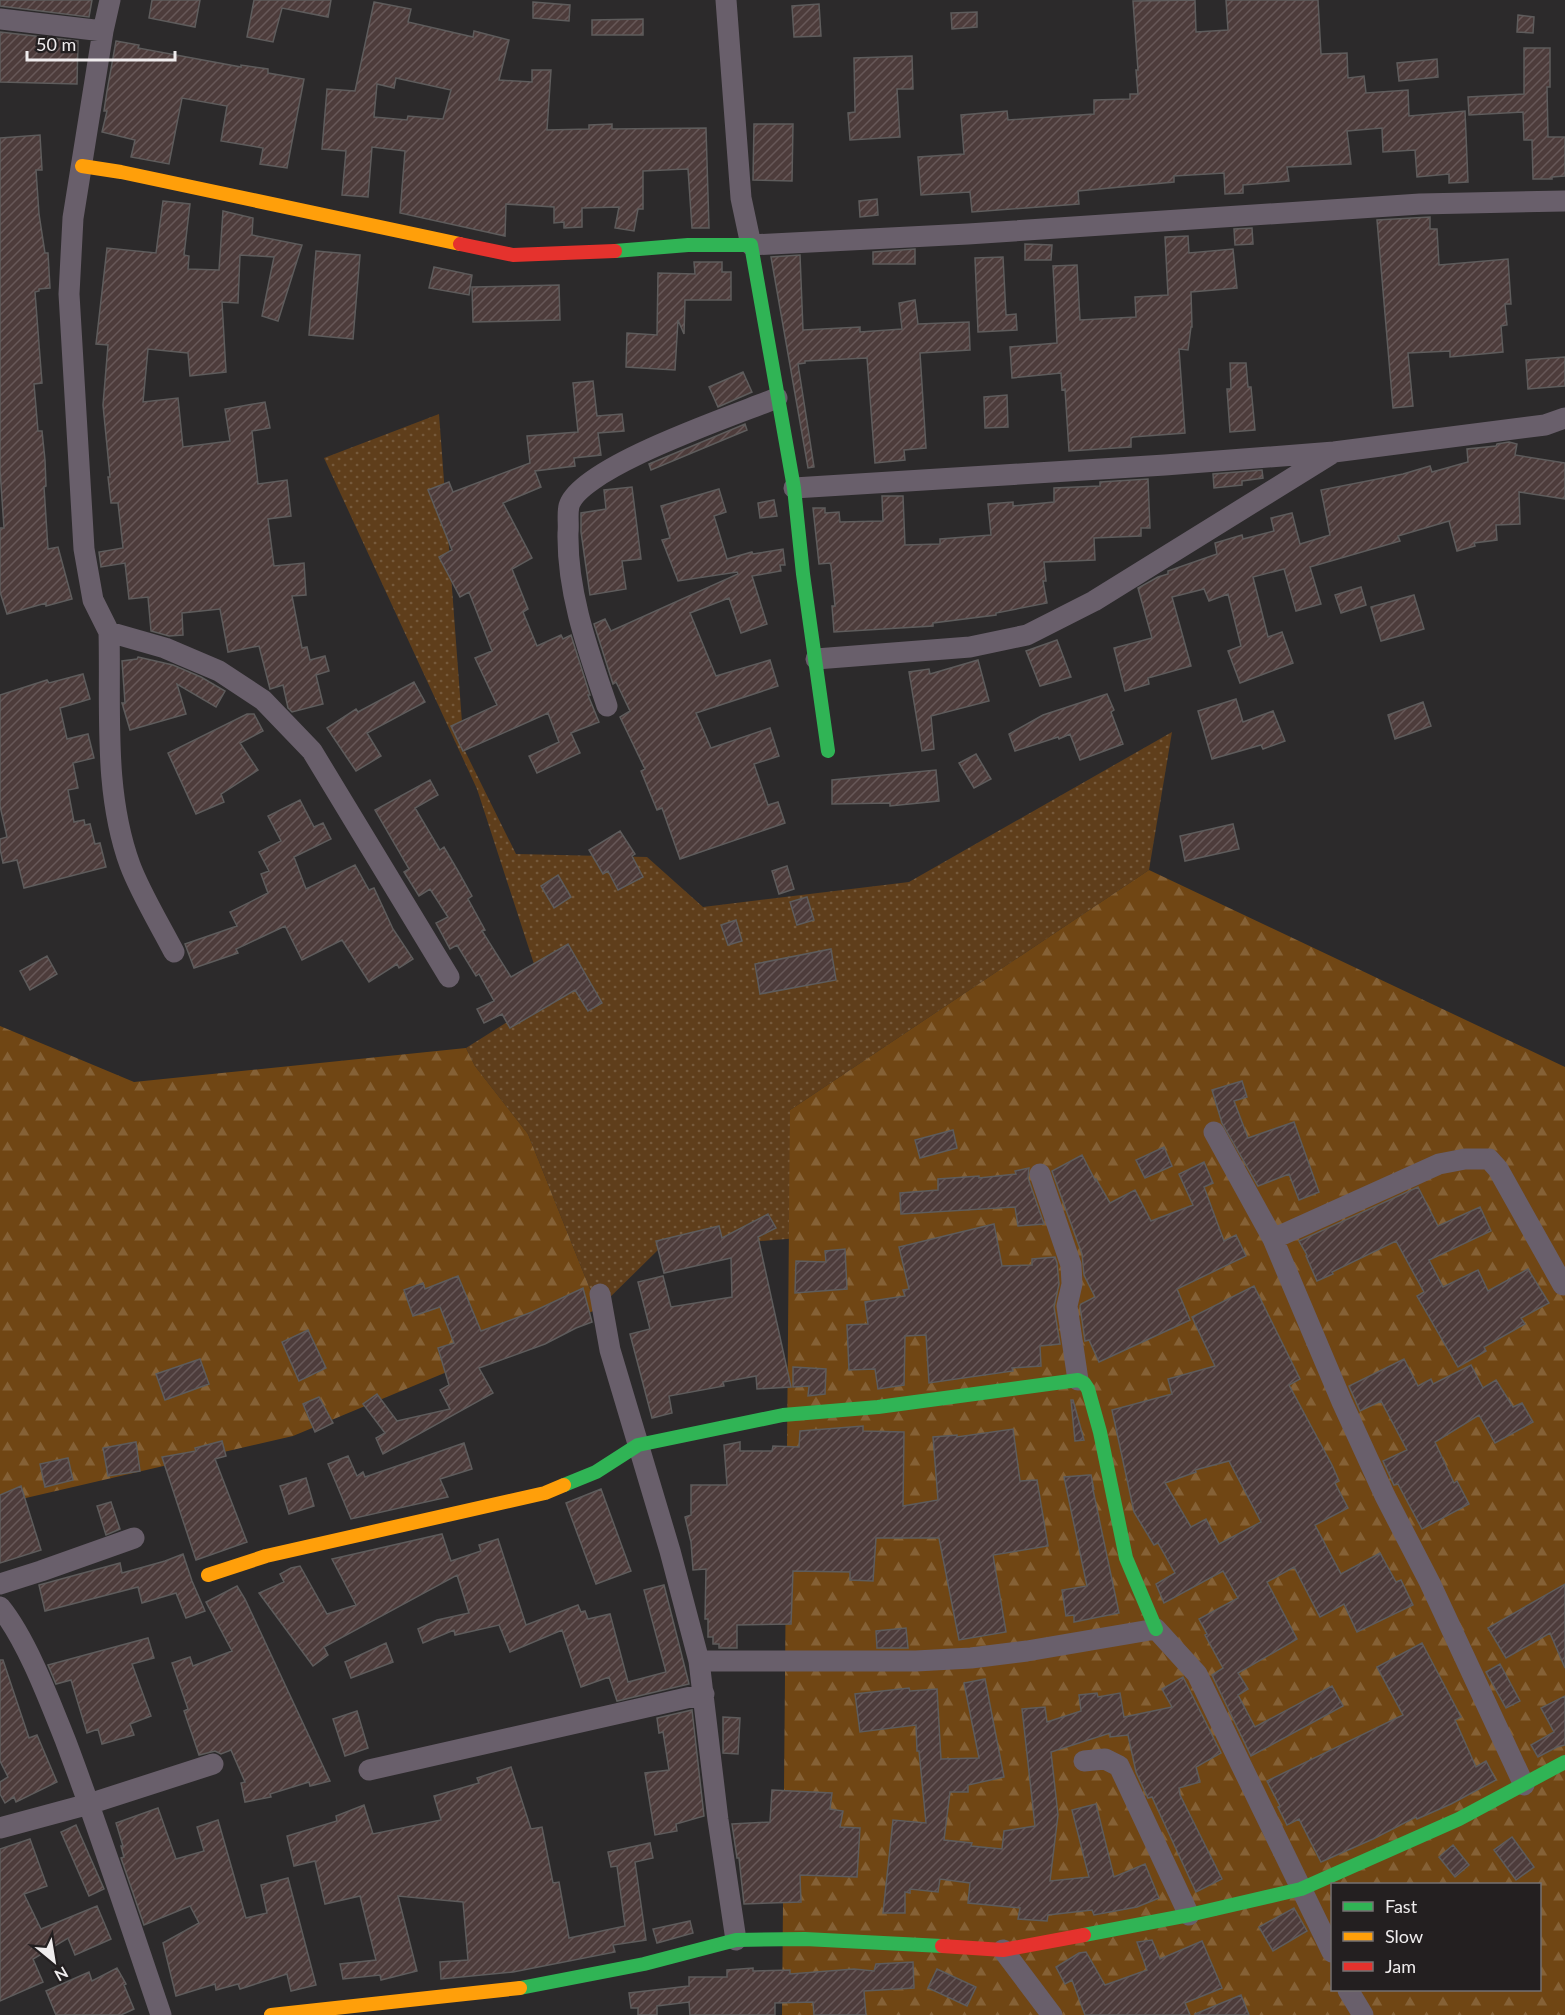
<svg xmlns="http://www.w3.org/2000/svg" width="1565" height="2015" viewBox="0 0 1565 2015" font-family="Lato,sans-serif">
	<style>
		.grass { fill: url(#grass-dots) }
		.forest { fill: url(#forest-firs); fill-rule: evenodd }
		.building { fill: url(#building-hatch); stroke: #5e5c5c; stroke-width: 1.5; fill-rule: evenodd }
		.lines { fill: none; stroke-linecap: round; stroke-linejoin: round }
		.street { stroke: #695f6b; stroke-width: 21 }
		.fast { stroke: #30b455; stroke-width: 14 }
		.slow { stroke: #ff9f0a; stroke-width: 14 }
		.jam { stroke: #e5322d; stroke-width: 14 }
	</style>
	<defs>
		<pattern id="grass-dots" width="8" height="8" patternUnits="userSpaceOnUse" patternTransform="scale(1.5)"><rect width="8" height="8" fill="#5f3e1b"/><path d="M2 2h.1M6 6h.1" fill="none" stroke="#765a3c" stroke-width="1.8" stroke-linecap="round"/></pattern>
		<pattern id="forest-firs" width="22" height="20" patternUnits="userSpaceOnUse" patternTransform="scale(1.5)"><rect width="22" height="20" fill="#704614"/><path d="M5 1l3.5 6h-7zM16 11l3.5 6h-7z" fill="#856136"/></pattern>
		<pattern id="building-hatch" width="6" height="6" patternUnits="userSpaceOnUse" patternTransform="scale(1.5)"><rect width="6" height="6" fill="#4d3c3b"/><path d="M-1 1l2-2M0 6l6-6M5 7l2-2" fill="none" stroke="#675858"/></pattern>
	</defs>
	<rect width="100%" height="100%" fill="#2c2a2b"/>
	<path class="grass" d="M439 414 464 749 516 854 647 857 703 907 909 882 1172 732 1149 870 790 1110 799 1238 659 1249 598 1309 528 1134 475 1066 466 1048 545 998 477 789 324 458Z"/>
	<path class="forest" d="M1149 870 1565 1067V2015H782L790 1110ZM1332 1884H1540V1990H1332Z
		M0 1026 134 1082 466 1048 475 1066 528 1134 598 1309 293 1436 0 1504Z"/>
	<path class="building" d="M0 0H92L89 17 0 6Z
		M152 0H200L195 27 149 18Z
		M254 0H331L328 17 282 8 273 42 247 37Z
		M1195 0 1196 32 1228 30 1226 0H1318L1321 54 1347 53 1348 78 1364 76 1366 93 1408 90 1409 116 1465 111 1468 182 1449 183V174L1417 177 1415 150 1383 152 1382 128 1347 131 1351 164 1287 167 1289 181 1243 185V193L1225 194 1224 173 1174 176V182L1078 191 1079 204 972 212 970 192 921 195 918 157 964 154 961 115 1007 111 1008 120 1094 114V100L1130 99V94H1138L1136 70H1138L1133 1Z
		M374 2 411 9 408 22 473 37 474 31 509 40 499 80 532 82V70H551L547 130 589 129V125L612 124V129L706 128 709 228H692L688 169 643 171V209H638L634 231 615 228 619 207 582 208V227L564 228V222L554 223V207L506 204 505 236 400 213 405 151 372 147 368 197 342 195 346 151 322 149 327 89 355 91ZM396 78 451 90 443 119 408 116 407 120 374 117 377 84 394 88Z
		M533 2 570 5 569 21 533 18Z
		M819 4 821 36 794 37 792 6Z
		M977 12V27L952 29 951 13Z
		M1518 15 1534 17 1533 33 1517 32Z
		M643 19V35H592V20Z
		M0 32 78 41 77 84 0 82Z
		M116 41 139 45 138 48 241 67V65L268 69V73L304 79 287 168 260 164 263 148 221 141 227 106 182 98 169 164 131 157 135 140 102 132 107 111H104L107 91Z
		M1524 48H1550V87H1547L1548 137H1565V176L1552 177V179H1533L1532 140H1524L1523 112 1469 115 1468 97 1524 94Z
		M912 56 913 89H897L900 137 850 140 848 113 855 112 854 58Z
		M1437 59 1438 77 1399 81 1397 63Z
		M754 124H793L792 181 753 180Z
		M40 135 42 170H36L39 214 45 253H48L50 288 39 289V291L35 292 42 383 34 384 38 431H42L45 460 46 486 44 487 48 549 58 547 72 599 46 606V603L7 614 0 592V528H4L0 470V138Z
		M877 199 878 215 860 217 859 201Z
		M163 201 190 204 184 255 189 256 188 269 219 270 223 211 253 218 252 235 302 245 278 321 262 316 274 257 240 255 238 303 222 302 226 372 190 376 188 353 148 349 143 402 178 398 183 447 230 441 225 409 265 402 270 428 252 431 258 484 287 480 291 516 268 519 274 566 304 563 306 595 292 596 302 648 307 647 310 660 325 656 329 671 316 675 323 704 292 712 288 708 283 685 270 689 259 646 228 652 220 609 182 613 183 635 169 636 151 631 148 597 129 599 125 563 101 567 99 552 123 548 118 503H111L108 477H110L103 405 108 345 96 344 107 248 156 253Z
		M1430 217V229H1437L1439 265 1508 259 1511 304H1505L1507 325 1501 326 1503 352 1450 357V351L1408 353 1413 406 1393 408 1377 220Z
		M1252 228 1253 244 1235 245 1234 229Z
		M1188 236 1189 253 1233 249 1237 288 1191 292 1192 327H1191L1188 350 1179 349 1185 433 1133 437 1131 438V447L1069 451 1065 389 1062 390 1061 373 1012 378 1010 347 1057 343 1053 266 1077 265 1080 320 1136 317 1135 297 1168 295 1165 237Z
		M1025 244 1052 245 1051 260H1025Z
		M915 249V264H873V252Z
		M316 251 360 255 353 339 309 335Z
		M800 255 803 330 860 327V332L902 329 899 303 915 300 918 324 969 322 970 350 920 353 926 448 904 450 905 460 875 463 867 358 805 361V363L798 364 814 467 808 468 771 257Z
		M1003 257 1006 315 1016 314 1017 330 978 332 975 258Z
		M694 262H722V272H731V300H685L684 334 678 320 675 370 626 367 627 333 657 335 658 273 695 274Z
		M434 267 472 275 469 295 429 288Z
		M559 285 560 320 473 322 472 287Z
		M1565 357V386L1528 389 1526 360Z
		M1230 363H1246L1248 387H1251L1255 430 1230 432 1227 389H1231Z
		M743 372 752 392 718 407 709 387Z
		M593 381 597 416 622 414 624 431 598 433 601 455 574 458 575 466 535 471 541 487 503 503 532 558 512 569 528 609 523 612 537 646 561 635 563 639 571 635 590 695H588L599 722 571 733 580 753 537 773 529 756 559 742 548 713 463 751 451 726 497 705 475 658 492 651 469 592 460 597 439 557 452 550 428 490 449 482 453 492 530 463 527 436 578 432 573 383Z
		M1007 395 1008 427 985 428 984 397Z
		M745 424 747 430 651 470 649 464Z
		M1509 442 1517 444 1515 455 1565 463V499L1519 492 1520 524 1496 525 1497 540 1474 543 1475 546 1457 551 1449 521 1398 536 1400 541 1310 567 1321 604 1296 611 1284 569 1253 577 1268 637 1282 632 1293 663 1240 683 1228 651 1241 646 1228 594 1209 601 1204 589 1172 597 1191 666 1148 678 1149 684 1125 691 1114 648 1152 638 1138 588 1158 577 1168 574V571L1217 554 1215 543 1242 535 1243 539 1274 531 1271 518 1292 513 1300 544 1330 535 1321 490 1403 474 1430 466 1432 472 1468 462 1467 449 1496 446 1497 444Z
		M1262 470 1263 478 1242 481V485L1214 488 1213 474Z
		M1148 479 1150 528H1141V536L1094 538 1095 560 1044 562 1046 581H1043L1047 603 996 613V615L933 623V626L834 632 832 606H835L831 566 830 563 819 564 813 508H825V513L839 512 840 522 883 521 882 496H903L905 545 940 544V539L991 535 988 504 1013 502V506L1054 502V488L1100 486V482Z
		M632 487 641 559 622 561 626 589 590 595 581 532V513L606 509 604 490Z
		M719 489 726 512 714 516 727 559 752 552 753 554 783 549 785 565H780L781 571 752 576 767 624 741 633 729 598 690 613 716 676 770 660 778 686 696 713 711 748 770 728 779 756 754 764 768 805 778 802 785 823 680 859 662 808 657 810 641 771 645 769 620 717 630 711 616 682 613 684 594 624 605 619 611 631 738 574 737 572 678 581 662 540 670 538 661 506Z
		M774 500 777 516 760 518 758 503Z
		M1361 587 1366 605 1341 613 1335 595Z
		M1414 595 1424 629 1381 641 1371 607Z
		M1057 640 1071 677 1040 686 1026 651Z
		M138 657 173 665 201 677 225 691 216 707 177 684 186 714 130 730 122 703H125L122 661 137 659Z
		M978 660 989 701 931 716 934 749 922 751 909 672 929 669 930 674Z
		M83 674 90 699 60 708 67 739 88 734 94 758 73 763 78 788 68 790 74 822 84 820 85 825 90 824 95 844 100 843 106 867 24 888 17 860 3 863 0 849V839L7 837 0 806V695L47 680 49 683Z
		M414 682 425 702 367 733 381 756 356 771 327 728 356 709 358 712Z
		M1107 694 1114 710 1111 712 1123 744 1080 760 1070 734 1059 739 1058 737 1015 751 1009 734 1043 715Z
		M1236 699 1243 722 1273 711 1285 741 1263 749 1261 745 1212 759 1198 711Z
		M1423 702 1431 726 1395 739 1388 715Z
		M247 714H254L263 731 240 743 258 770 221 794 224 802 196 814 168 753Z
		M976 754 991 779 974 788 959 763Z
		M936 770 939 801 890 806V803L832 804V780Z
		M430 780 438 795 415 808 440 850 444 847 458 871 472 896 468 899 485 930 482 931 511 977 568 944 602 1003 588 1011 575 990 510 1028 502 1014 484 1023 477 1009 494 1001 479 974 476 976 457 945 450 949 436 923 448 917 430 889 419 896 404 872 409 869 375 810Z
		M300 800 314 827 323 823 331 839 294 857 306 889 355 865 369 890 374 888 393 929 413 959 399 968 397 964 369 982 342 940 302 960 285 926 236 949 238 953 194 968 185 944 237 926 230 912 268 893 261 874 269 871 259 852 281 841 268 816Z
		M1233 824 1239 849 1185 861 1180 836Z
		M620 831 635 854 632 856 643 877 618 890 608 871 603 874 589 850Z
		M787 866 794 889 779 894 772 871Z
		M558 875 571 897 554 908 541 886Z
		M807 897 814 920 797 925 790 902Z
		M736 920 742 941 728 945 721 925Z
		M831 949 836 980 760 994 755 964Z
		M47 956 57 974 30 990 20 971Z
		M1242 1081 1247 1097 1234 1101 1248 1138 1294 1122 1319 1192 1299 1200 1289 1174 1258 1186 1222 1123 1212 1090Z
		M953 1130 957 1148 920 1158 915 1140Z
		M1164 1147 1172 1166 1145 1178 1136 1160Z
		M1082 1155 1095 1180 1096 1179 1110 1203 1135 1190 1151 1221 1193 1205 1179 1174 1204 1162 1213 1183 1204 1187 1224 1241 1236 1235 1246 1256 1177 1289 1190 1320 1099 1362 1089 1340 1085 1341 1080 1306 1081 1304 1095 1297 1084 1275 1082 1254 1052 1171Z
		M1029 1168 1028 1178 1044 1224 1018 1226 1015 1207 901 1214 900 1193 938 1190V1179L979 1176V1178L1016 1174 1015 1171Z
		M1418 1187 1438 1226 1480 1207 1491 1231 1429 1260 1443 1287 1478 1270 1488 1291 1528 1269 1549 1303 1521 1318 1525 1324 1484 1347 1486 1351 1458 1367 1417 1296 1424 1292 1396 1241 1332 1272 1333 1274 1317 1281 1306 1256 1307 1255 1299 1241Z
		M768 1214 776 1228 758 1237 791 1387 757 1389 756 1376 723 1382 724 1386 669 1396 672 1413 652 1418 630 1334 650 1329 638 1282 663 1276 671 1307 732 1297 731 1258 664 1273 656 1241 719 1226 722 1238Z
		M994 1224 1002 1266 1032 1265V1259L1055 1257 1057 1263 1059 1284 1054 1307 1060 1344 1040 1346 1041 1366 1012 1368 1013 1371 929 1383 926 1335 905 1336 904 1385 878 1389 875 1369 849 1370 847 1325 868 1324 865 1302 905 1296 903 1290 909 1289 899 1247Z
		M845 1249 847 1289 795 1293 796 1261 826 1262 825 1251Z
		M458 1276 481 1331 532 1312 583 1288 592 1322 576 1328 545 1344 479 1368 493 1393 383 1454 376 1438 385 1433 363 1404 377 1394 397 1421 450 1409 440 1390 449 1385 438 1348 454 1343 440 1307 413 1316 404 1290 423 1283 425 1289Z
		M1254 1286 1300 1379 1289 1385 1332 1465 1339 1481 1335 1483 1348 1508 1315 1525 1341 1574 1380 1553 1396 1582 1401 1580 1413 1605 1357 1632 1344 1604 1320 1617 1294 1567 1267 1582 1297 1639 1238 1673 1248 1689 1238 1695 1255 1727 1332 1686 1343 1706 1251 1756 1212 1675 1223 1668 1205 1635 1207 1634 1199 1619 1238 1598 1223 1571 1164 1603 1156 1584 1175 1573 1158 1543 1154 1545 1134 1512 1112 1410 1172 1394 1168 1379 1215 1366 1192 1317ZM1229 1461 1261 1522 1219 1544 1206 1519 1191 1527 1165 1483 1196 1472 1195 1470Z
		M308 1330 326 1368 299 1381 282 1342Z
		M200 1359 209 1384 165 1400 156 1374Z
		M1404 1359 1418 1386 1431 1379 1433 1384 1471 1365 1483 1388 1496 1380 1513 1407 1522 1403 1533 1422 1495 1443 1479 1415 1435 1442 1454 1483 1457 1481 1469 1504 1422 1529 1398 1484 1394 1485 1383 1461 1407 1450 1381 1401 1360 1411 1349 1386Z
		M793 1367 826 1369 825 1394 808 1396 809 1386 793 1387Z
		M319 1397 333 1423 315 1432 303 1404Z
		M1071 1400H1073L1084 1440 1075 1441Z
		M863 1426V1431L904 1432 903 1506 938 1500 933 1437 957 1435V1437L1013 1429 1020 1481 1037 1480 1048 1546 993 1555 1006 1632 959 1640 939 1538H876L873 1581 850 1580V1572L793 1571 791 1624 737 1625V1648H719V1644H713V1637H708V1619H705L706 1569 693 1570 691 1542 685 1517 691 1515V1485H727L724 1445 740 1442V1451H772L773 1446 799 1447 800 1431Z
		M222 1441 226 1456 215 1459 247 1542 196 1560 162 1457 196 1451 195 1448Z
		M136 1442 140 1471 108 1476 103 1448Z
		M464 1443 472 1469 440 1479 448 1497 351 1519 328 1464 348 1456 357 1476 363 1472 365 1477Z
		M68 1458 73 1480 45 1487 40 1464Z
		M1089 1475H1091L1094 1490 1092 1485 1119 1613 1074 1622V1615L1066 1616 1062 1590 1087 1586 1064 1477Z
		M306 1478 314 1506 289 1514 280 1486Z
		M21 1486 41 1550 0 1563V1495Z
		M601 1489 631 1571 596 1584 566 1503Z
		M111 1502 120 1529 106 1535 97 1506Z
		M442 1534 451 1561 481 1551 479 1545 498 1539 526 1625 578 1605 581 1612 585 1611 588 1619 610 1614 628 1682 666 1672 644 1590 664 1585 689 1684 617 1701 609 1677 581 1687 562 1630 510 1652 499 1625 455 1635 454 1630 423 1643 418 1629 437 1620 469 1613 457 1575 324 1647 328 1655 313 1666 259 1593 284 1582 280 1574 291 1568 300 1566 327 1614 356 1605 332 1559Z
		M183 1554 192 1581 205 1611 186 1618 176 1593 142 1603 138 1587 45 1611 39 1585 120 1563 122 1573 165 1561Z
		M1565 1584V1668L1550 1633 1506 1658 1488 1628Z
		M237 1586 245 1599 330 1781 310 1786 309 1782 270 1794 271 1797 245 1802 241 1783 245 1782 231 1750 221 1754 215 1751 199 1755 184 1711 188 1709 172 1663 190 1657 193 1666 232 1651 206 1602Z
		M906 1628 908 1648H877L876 1631Z
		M148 1638 154 1658 132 1664 151 1716 130 1724 134 1735 102 1744 98 1729 87 1733 71 1680 56 1684 48 1665Z
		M386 1643 393 1662 351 1678 345 1662Z
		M1422 1643 1461 1717 1455 1720 1476 1767 1486 1761 1496 1780 1451 1804 1417 1819 1416 1817 1373 1839 1321 1862 1299 1819 1287 1825 1278 1807 1280 1806 1267 1781 1403 1715 1377 1667Z
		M0 1660H3L29 1738 37 1735 57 1782 16 1802 14 1797 5 1803 0 1794V1782L8 1777 0 1761Z
		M1500 1664 1520 1701 1506 1708 1486 1672Z
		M1183 1677 1221 1753 1196 1767 1200 1782 1179 1788 1180 1795 1222 1879 1196 1892 1152 1797 1148 1798 1136 1772 1128 1735 1110 1737V1733L1051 1752 1058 1815 1050 1881 1089 1877 1072 1810 1096 1804 1114 1877 1145 1864 1159 1898 1137 1907 1094 1915 1092 1910 1048 1915 1047 1921 1018 1919 1020 1908 968 1903 970 1883 940 1879 938 1892 910 1889V1893L905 1892V1913H883L893 1820 926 1823 919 1751H917L916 1725 860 1732 855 1694 909 1688 910 1691 937 1689 941 1759 979 1758 964 1683 985 1679 1004 1777 968 1785V1792H950L944 1840 972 1843 971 1846 1002 1849 1004 1831 1035 1826 1022 1709 1045 1707 1047 1722 1081 1711 1079 1695 1097 1693 1098 1697 1120 1693 1124 1717 1172 1707 1162 1689Z
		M1565 1696V1745L1557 1747 1538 1757 1531 1745 1554 1732 1541 1708Z
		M692 1710 704 1816 676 1824 677 1831 655 1835 645 1773 669 1770 663 1732 659 1733 657 1718Z
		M357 1711 368 1748 345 1756 333 1719Z
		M723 1717 740 1718 738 1754 723 1753Z
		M511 1767 531 1829 542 1827 553 1883 559 1882 569 1938 625 1926 617 1866 611 1867 608 1852 650 1843 653 1858 635 1862 646 1940 613 1945 615 1952 513 1972 441 1979 440 1962 468 1960 463 1902 398 1896 417 1971 381 1980 380 1975 343 1979 340 1964 376 1960 360 1896 325 1904 315 1861 294 1866 287 1836 337 1821 336 1816 364 1805 373 1834 441 1820 434 1796 479 1783 477 1778Z
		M772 1790 832 1793 830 1809 843 1811 840 1827 860 1828 857 1877 800 1875 801 1902 744 1904 739 1858H737L732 1824 770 1822Z
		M158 1808 176 1859 204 1851 197 1827 218 1820 246 1918 267 1913 261 1885 288 1878 316 1985 291 1991 287 1974 240 1989 238 1984 216 1990 215 1984 176 1996 163 1943 199 1923 190 1906 144 1925 121 1858 124 1857 121 1846H123L116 1823Z
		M76 1825 104 1889 89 1896 61 1832Z
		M1512 1837 1534 1867 1516 1880 1494 1850Z
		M30 1839 47 1886 24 1894 41 1929 97 1906 111 1939 75 1955 68 1938 33 1959 43 1982 0 2001V1849Z
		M1453 1845 1469 1865 1455 1877 1439 1857Z
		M1294 1908 1307 1931 1273 1951 1259 1927Z
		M690 1921 693 1933 657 1943 653 1929Z
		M1152 1940 1160 1959 1202 1941 1222 1988 1185 2003 1190 2015H1085L1072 1980 1065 1984 1056 1967 1079 1953 1086 1952 1105 1985 1147 1970 1137 1942Z
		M913 1962 914 1988 864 1991 866 2015H814L813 2002 775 2003V2015H690L689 2002 657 2006V2015H638V2008H631L629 1993 689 1986V1977H727V1970L753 1968V1971L790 1970V1974L854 1969 874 1971 876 1964Z
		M117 1968 126 1984 124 1985 134 2009 121 2015H56L46 1991 89 1972 92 1981Z
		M937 1969 976 1987 967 2006 928 1988Z
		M1241 1995 1249 2015H1195V2014Z"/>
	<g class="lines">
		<path class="street" d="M110 0 103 31 73 218 69 294 84 549 93 600 109 632 165 648 219 671 263 700 312 751 449 977
			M726 0 741 198 751 245 968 234 1420 204 1565 201
			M0 19 103 31
			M794 488 1165 465 1334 452 1545 425 1565 418
			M109 632C111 709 103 791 130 865 140 892 160 925 174 952
			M816 659 970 647 1027 635 1094 601 1331 454
			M607 706C588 650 567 593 568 533 569 525 567 514 569 506 579 467 738 414 777 398
			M1214 1132 1273 1239 1342 1402 1385 1496 1430 1583 1524 1785
			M1040 1174 1071 1265 1072 1284 1067 1306 1078 1380
			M1273 1239 1439 1164 1465 1159H1489L1498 1169 1563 1285
			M600 1294 610 1350 670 1551 699 1661 718 1820 736 1940
			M0 1584 41 1571 134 1538
			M0 1607C27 1640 50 1702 66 1742 100 1832 130 1924 161 2015
			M699 1661H916L971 1658 1027 1651 1156 1629 1197 1674 1332 1952
			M1084 1761 1105 1759 1119 1766 1189 1915
			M369 1770 704 1694
			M0 1828 89 1804 213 1764
			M1003 1950 1052 2015
			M1348 1990 1363 2015"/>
		<path class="fast" d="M615 251 688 245H751L794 488 803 574 828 751
			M564 1485 596 1472 638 1445 783 1415 878 1407 1078 1380 1084 1383 1088 1389 1100 1432 1126 1558 1156 1629
			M1084 1935 1189 1915 1301 1889 1459 1819 1565 1762
			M520 1988 644 1964 736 1940 805 1939 942 1946"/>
		<path class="slow" d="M82 166 121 172 460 244
			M208 1575 266 1556 545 1493 564 1485
			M271 2015 520 1988"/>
		<path class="jam" d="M460 244 513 255 615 251
			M942 1946 1003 1950 1084 1935"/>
	</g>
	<rect x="1331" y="1883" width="210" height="108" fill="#231f20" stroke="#757172" stroke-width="1.5"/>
	<rect x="1343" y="1902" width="30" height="9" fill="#30b455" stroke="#757172" stroke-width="1.5"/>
	<text x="1385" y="1913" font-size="18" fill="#efeced">Fast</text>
	<rect x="1343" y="1932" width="30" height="9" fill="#ff9f0a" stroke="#757172" stroke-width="1.5"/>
	<text x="1385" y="1943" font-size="18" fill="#efeced">Slow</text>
	<rect x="1343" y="1962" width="30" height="9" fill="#e5322d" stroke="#757172" stroke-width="1.5"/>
	<text x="1385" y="1973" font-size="18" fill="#efeced">Jam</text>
	<g transform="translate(54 1961) rotate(150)" stroke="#231f20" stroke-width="4.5" paint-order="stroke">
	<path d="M0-4.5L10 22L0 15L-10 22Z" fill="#efeced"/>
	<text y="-9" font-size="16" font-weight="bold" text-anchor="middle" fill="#efeced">N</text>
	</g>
	<path d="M27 51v9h148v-9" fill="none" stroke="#efeced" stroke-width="3"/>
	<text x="36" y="51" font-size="18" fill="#efeced" stroke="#231f20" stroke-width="4.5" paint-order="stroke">50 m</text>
</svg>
